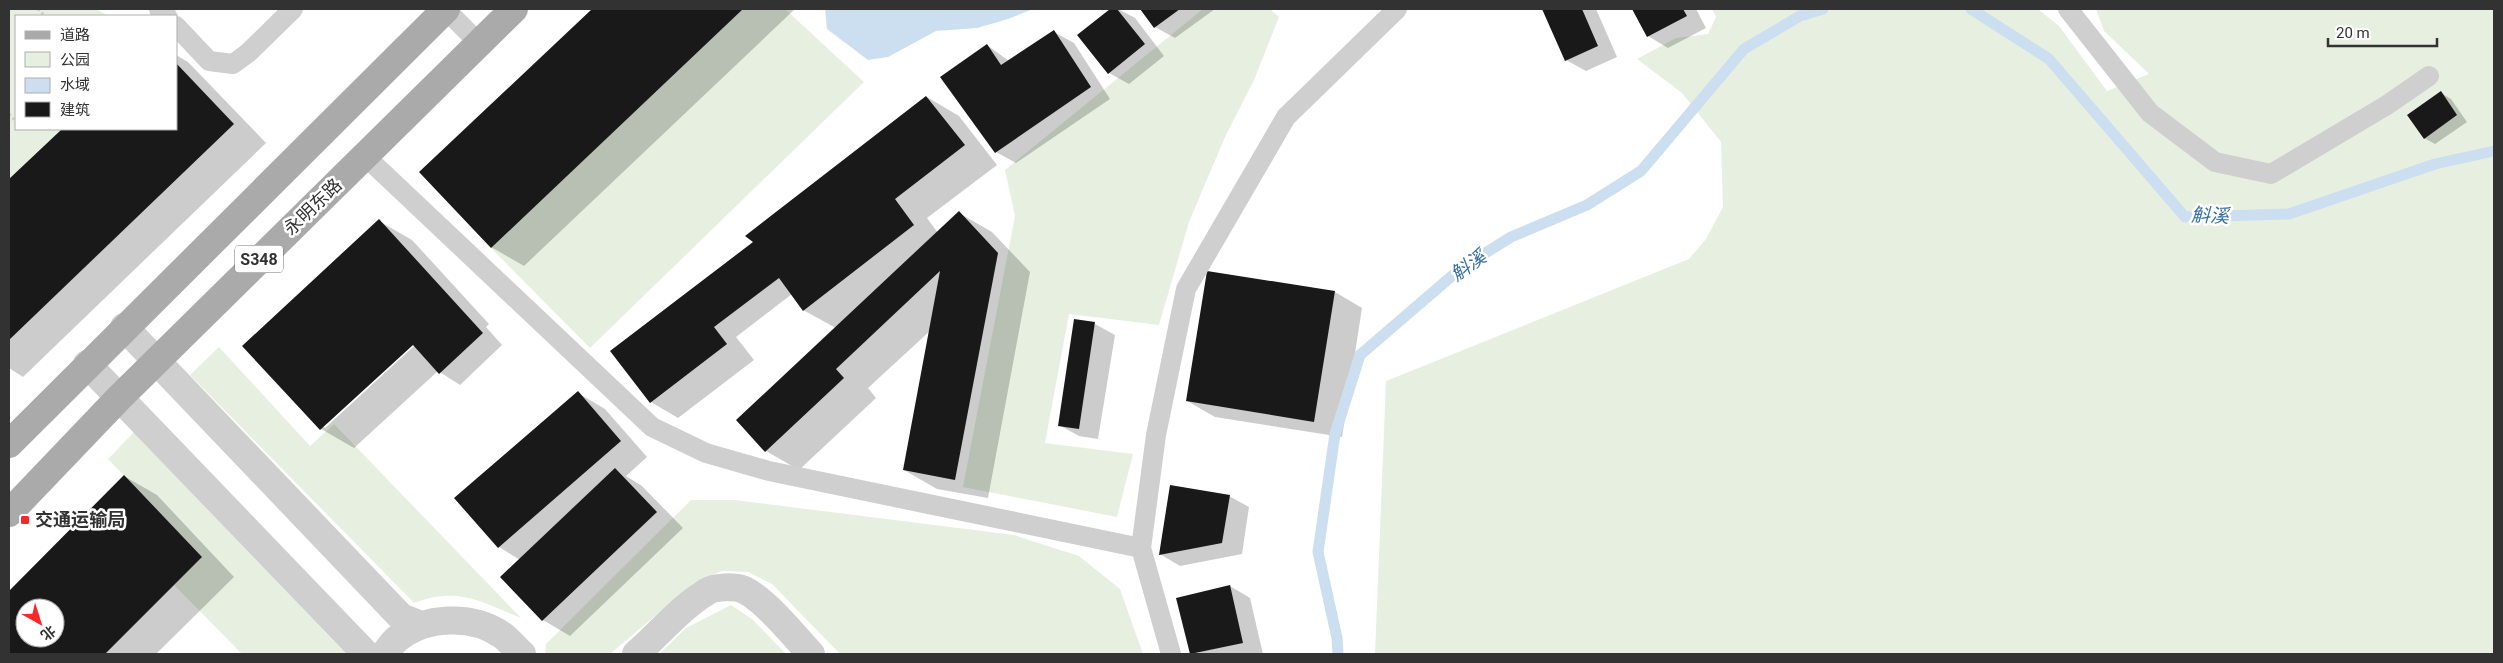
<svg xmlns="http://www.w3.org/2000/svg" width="2503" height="663" viewBox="0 0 2503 663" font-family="Roboto,'Noto Sans SC',sans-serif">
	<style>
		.green { fill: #e7f0e0 }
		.water { fill: #cbdff1 }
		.shadow { fill: #0003; fill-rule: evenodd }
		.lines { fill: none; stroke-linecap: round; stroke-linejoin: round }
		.stream { stroke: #cbdff1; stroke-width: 11 }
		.building { fill: #191919; fill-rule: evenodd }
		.path { stroke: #cfcfcf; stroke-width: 3; stroke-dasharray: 2.5 2.5; stroke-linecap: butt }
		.service { stroke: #cfcfcf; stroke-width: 20 }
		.minor { stroke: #cfcfcf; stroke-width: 28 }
		.primary { stroke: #aaa; stroke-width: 28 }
		.poi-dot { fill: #f62928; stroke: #fff; stroke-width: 2 }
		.labels { text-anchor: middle; stroke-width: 5; stroke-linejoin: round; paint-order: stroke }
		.shield { fill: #fff; stroke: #707070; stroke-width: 1 }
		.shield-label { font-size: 16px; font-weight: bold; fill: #323232 }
		.street-label { font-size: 18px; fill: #323232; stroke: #fff }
		.poi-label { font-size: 18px; font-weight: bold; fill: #323232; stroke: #fff; text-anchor: start }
		.water-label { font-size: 19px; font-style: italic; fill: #366e9f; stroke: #fff }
	</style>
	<rect width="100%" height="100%" fill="#fff"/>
	<path class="green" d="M9 9H96L108 16H16V129H62L9 179Z
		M743 9H785L864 82 590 348 491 248Z
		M1203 9H1270L1279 17 1254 80 1225 137 1189 222 1159 325 1069 314 1045 443 1133 454 1117 517 963 487 1015 216 1005 170Z
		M1712 9H2038L2059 26 2107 91 2149 74 2104 31 2096 9H2494V654H1375L1386 381 1689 259 1706 239 1723 207 1721 142 1682 93 1637 59 1676 38 1708 34 1716 17Z
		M219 347 310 446 334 424 521 618C482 602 457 586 414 603L190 375Z
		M134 432 346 654H242L174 585 202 557 108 459Z
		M691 500H735L1014 535 1079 556 1120 589 1143 654H840L772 584 748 572 722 571 694 583 610 654H545L546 644Z
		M731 605 752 619 786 654H659L686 628Z"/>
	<path class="water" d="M825 9H1033L1008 19 977 28 936 31 888 57 868 60 827 29Z"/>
	<path class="shadow" d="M594 9H795L524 266 491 247 420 172Z
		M1112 9H1118L1135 18 1164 56 1129 84 1109 73 1079 35Z
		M1141 9H1215L1175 38 1155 27Z
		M1543 9H1596L1617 57 1586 71 1566 60Z
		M1634 9H1696L1706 28 1668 48 1648 36Z
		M1054 32 1074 43 1110 99 1016 163 996 152 987 45 1009 61Z
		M176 55 188 62 266 143 23 377 9 368V181L64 129H176Z
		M2441 93 2451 99 2467 122 2435 144 2424 138Z
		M927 97 959 116 997 165 927 218 938 233 959 213 992 232 1030 272 988 498 937 489 904 470 931 330 868 388 876 398 799 470 766 451 836 328 803 310 792 294 736 337 754 360 678 418 651 402 755 243Z
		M379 221 412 240 489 324 486 327 502 345 460 385 438 371 354 448 321 429 244 346ZM414 342V346L325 428 323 426Z
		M1208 273 1335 292 1362 308 1342 437 1215 417 1187 401Z
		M1095 324 1115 335 1098 439 1079 436 1059 425Z
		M578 393 605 409 647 457 626 476 642 486 683 528 570 636 543 620 520 560 499 547Z
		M124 476 157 495 234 577 156 654H9V592ZM25 608H55V638H25Z
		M1229 496 1249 507 1242 554 1180 566 1160 554Z
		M1230 586 1250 598 1263 654H1191L1178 599Z"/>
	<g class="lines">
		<path class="stream" d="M1971 9 2049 59 2185 217 2289 214 2435 164 2494 151
			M1338 654 1337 638 1318 552 1335 434 1360 355 1460 269 1511 237 1587 205 1641 171 1744 49 1800 16 1823 9"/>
	</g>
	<path class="building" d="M592 9H743L491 248 419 172Z
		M1110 9H1117L1145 44 1108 74 1077 35Z
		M1140 9H1180L1154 28Z
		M1542 9H1582L1598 46 1565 61Z
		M1632 9H1683L1687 16 1647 37Z
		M1054 30 1091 87 995 153 940 77 987 44 1001 65Z
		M176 63 234 124 9 340V179L62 129H176Z
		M2441 91 2457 115 2424 139 2407 115Z
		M926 96 965 145 895 199 914 225 803 311 779 278 714 327 727 344 650 403 610 351 753 242 745 236Z
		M959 211 998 253 955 480 903 470 940 271 836 369 844 378 765 452 736 420Z
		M379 219 483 333 439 374 413 345 320 430 242 346Z
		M1207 271 1335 291 1314 422 1186 401Z
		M1074 319 1095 322 1079 429 1058 426Z
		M578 391 621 441 498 548 454 498Z
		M615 468 657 512 542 621 500 577Z
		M124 475 202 557 105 654H9V591ZM25 608H55V638H25Z
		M1170 485 1230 495 1222 543 1159 555Z
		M1230 585 1243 643 1190 654 1176 598Z"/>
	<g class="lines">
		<path class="path" d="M38 9 45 16
			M9 114 16 122"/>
		<path class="service" d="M159 9 167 16
			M445 9 479 43
			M2068 9 2150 113 2215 162 2271 174 2387 105 2429 76
			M176 26 209 61 233 64 248 53 293 9
			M365 156 652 427 706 453 769 471 1141 548 1171 654
			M1141 548 1156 435 1186 289 1286 117 1397 9"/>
		<path class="minor" d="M124 327 401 617 421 625
			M87 364 366 654
			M384 654C388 650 392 643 397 639 425 616 472 614 502 635 509 640 515 648 522 654
			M636 654C659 634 681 607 708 591 715 587 734 586 742 589 764 598 794 636 811 654"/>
		<path class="primary" d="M9 444 446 9
			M9 513 119 398 514 9"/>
	</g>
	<rect class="poi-dot" x="20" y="515" width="10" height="10" rx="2.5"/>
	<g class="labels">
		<rect class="shield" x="235" y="245.5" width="48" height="27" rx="4"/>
		<g class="shield-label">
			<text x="259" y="265">S348</text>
		</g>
		<g class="street-label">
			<text transform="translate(313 207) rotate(-44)" y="6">永明东路</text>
		</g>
		<g class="poi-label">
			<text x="35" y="526">交通运输局</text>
		</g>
		<g class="water-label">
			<text transform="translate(2210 215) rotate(2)" y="7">斛溪</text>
			<text transform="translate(1468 265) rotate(-35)" y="7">斛溪</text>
		</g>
	</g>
	<rect width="2503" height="663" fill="none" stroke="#323232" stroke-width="20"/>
	<rect x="15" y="15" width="162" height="115" fill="#ffffff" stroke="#adadad"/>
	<rect x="25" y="31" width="25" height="8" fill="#aaaaaa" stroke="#adadad"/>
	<text x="60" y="40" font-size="15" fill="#323232">道路</text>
	<rect x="25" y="52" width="25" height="15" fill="#e7f0e0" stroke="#adadad"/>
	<text x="60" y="65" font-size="15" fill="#323232">公园</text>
	<rect x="25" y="78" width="25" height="15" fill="#cbdff1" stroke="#adadad"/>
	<text x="60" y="90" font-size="15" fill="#323232">水域</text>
	<rect x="25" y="102" width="25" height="15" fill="#191919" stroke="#adadad"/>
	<text x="60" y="115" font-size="15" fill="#323232">建筑</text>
	<g transform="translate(40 623) rotate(141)"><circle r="24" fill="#ffffff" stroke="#adadad"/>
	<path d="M0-4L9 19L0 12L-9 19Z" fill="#f62928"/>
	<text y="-8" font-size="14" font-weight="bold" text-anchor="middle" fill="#323232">北</text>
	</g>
	<path d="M2328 38v8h109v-8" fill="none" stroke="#323232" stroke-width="2.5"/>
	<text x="2336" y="38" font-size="15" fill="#323232" stroke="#ffffff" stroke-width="4" paint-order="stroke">20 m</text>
</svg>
